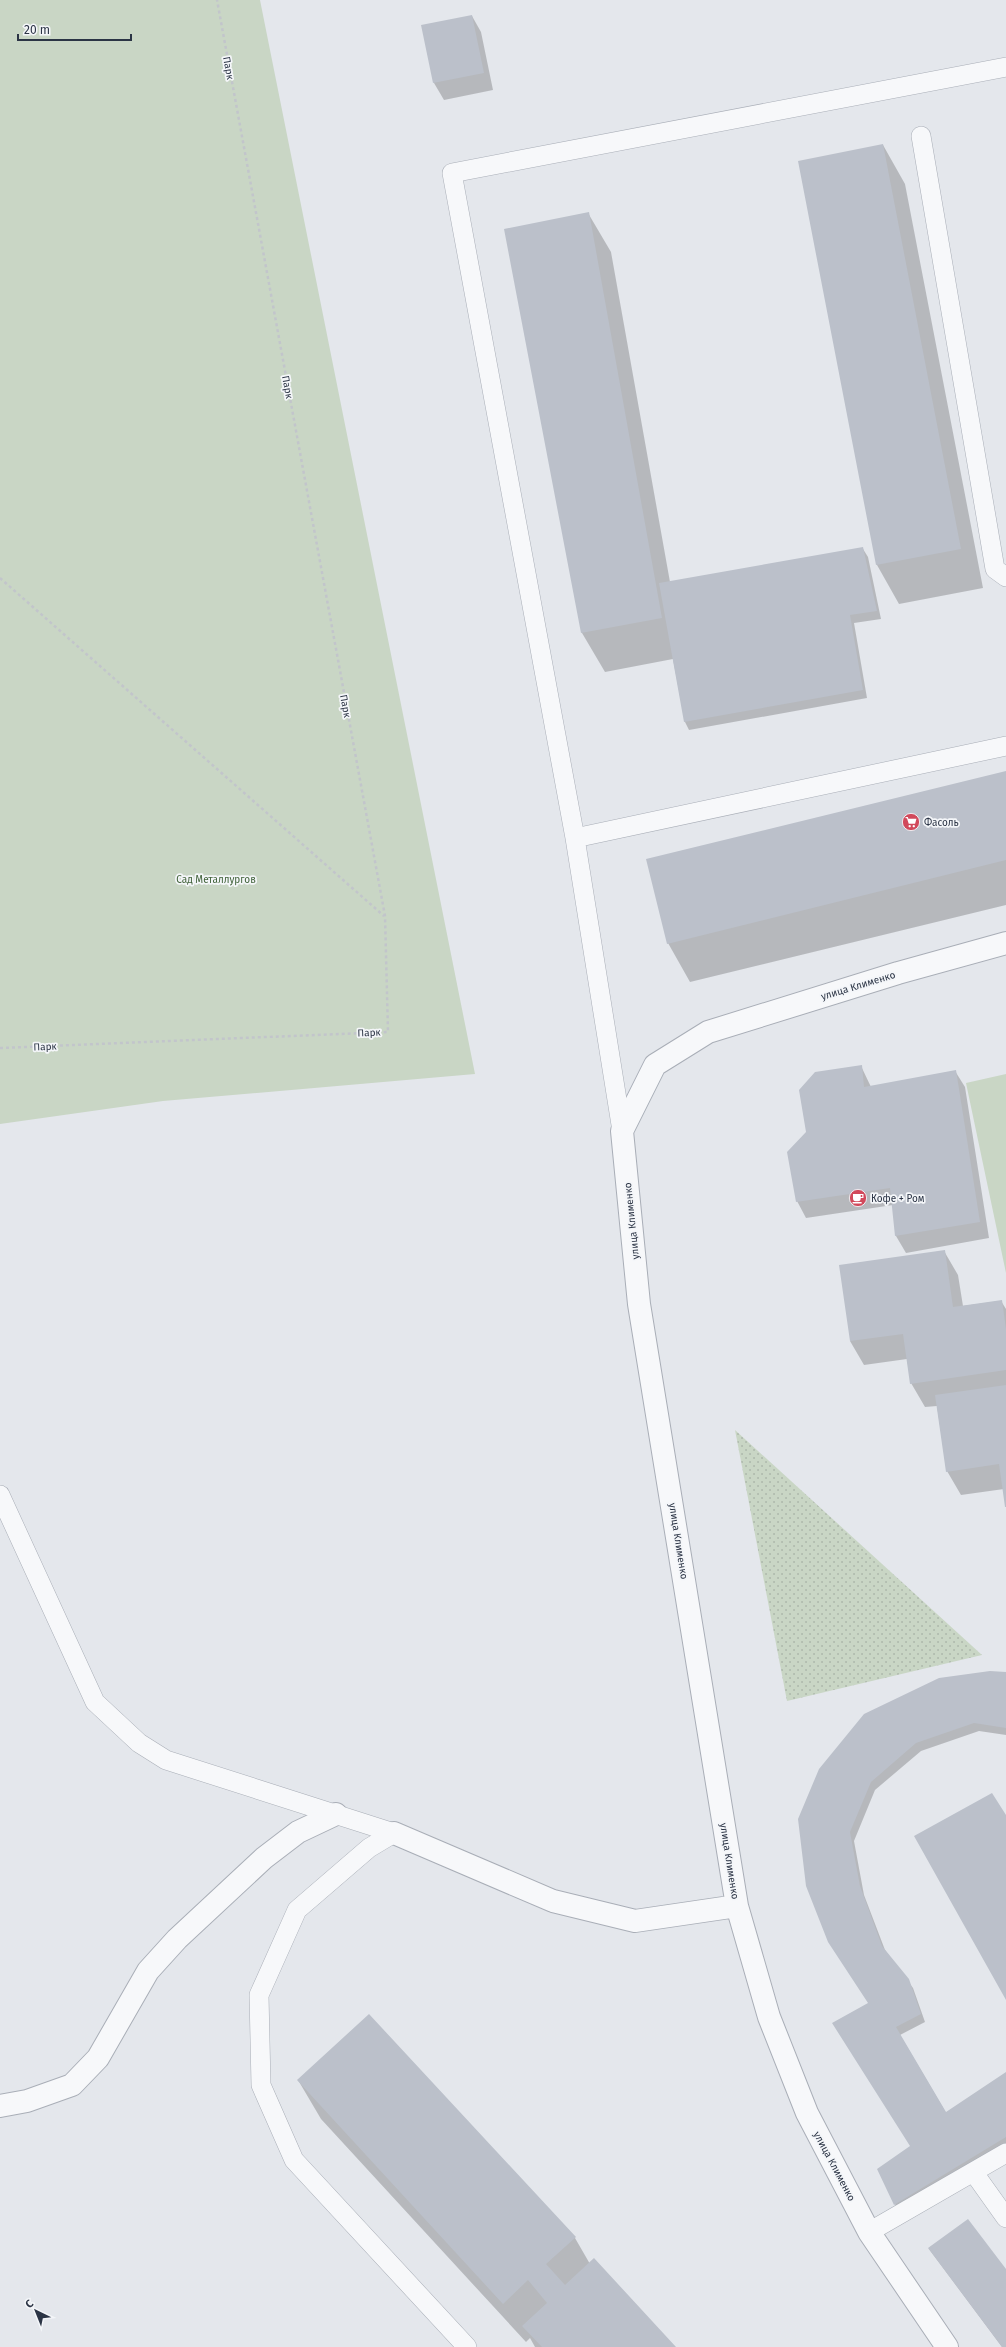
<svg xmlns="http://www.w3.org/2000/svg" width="1006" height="2347" viewBox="0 0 1006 2347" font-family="'Fira Sans',sans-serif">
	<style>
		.grass { fill: url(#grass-dots) }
		.park { fill: #c9d6c5 }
		.shadow { fill: #0003 }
		.building { fill: #bbc0ca }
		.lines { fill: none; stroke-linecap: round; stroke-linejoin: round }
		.lane-casing { stroke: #a9aeb7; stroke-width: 20 }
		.street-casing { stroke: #a9aeb7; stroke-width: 24 }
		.path { stroke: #c2c5cb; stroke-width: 2.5; stroke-dasharray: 3 3; stroke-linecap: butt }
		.lane { stroke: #f7f8fa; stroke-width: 19 }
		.street { stroke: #f7f8fa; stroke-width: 22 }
		.labels { text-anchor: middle; stroke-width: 3.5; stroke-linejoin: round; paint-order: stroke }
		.street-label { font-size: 10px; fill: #2b3445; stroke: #f4f6f9 }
		.poi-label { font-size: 10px; fill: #2b3445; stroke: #f4f6f9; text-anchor: start }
		.park-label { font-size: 10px; fill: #3f6138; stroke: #f4f6f9 }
	</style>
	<defs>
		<pattern id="grass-dots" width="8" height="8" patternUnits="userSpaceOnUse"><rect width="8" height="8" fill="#c9d6c5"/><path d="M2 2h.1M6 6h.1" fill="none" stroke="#adb8ab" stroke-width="1.8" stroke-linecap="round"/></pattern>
	</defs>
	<rect width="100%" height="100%" fill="#e4e7ec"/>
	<path class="grass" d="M735 1430 982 1655 787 1701Z"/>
	<path class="park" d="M0 0H260L475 1074 163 1101 0 1124Z
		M1006 1074V1273L966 1083Z"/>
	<path class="shadow" d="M472 16 481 32 493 90 444 100 434 83 423 26Z
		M883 145 905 184 983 588 899 604 877 565 799 162Z
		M588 213 611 252 670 582 863 549 868 557 881 619 854 623 867 698 689 730 685 722 673 659 605 672 582 633 505 230Z
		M1006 772V905L690 982 668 943Z
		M861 1066 871 1087 955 1071 965 1087 989 1238 906 1253 896 1236 893 1205 806 1218 797 1201 808 1132Z
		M944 1251 958 1275 963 1306 1001 1301 1006 1309V1507L1004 1489 961 1495 947 1471 937 1406 925 1407 911 1383 907 1359 864 1365 850 1341Z
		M1006 1673V1735L979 1731 921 1751 875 1790 854 1841 864 1895 885 1950 913 1988 925 2022 900 2035 946 2113 1006 2073V2148L899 2212 895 2204 911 2146 869 2004 799 1819Z
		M298 2080 575 2238 590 2264 674 2347H535L530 2338 526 2342 321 2119Z
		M929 2249 1006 2271V2347H1002Z"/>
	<path class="building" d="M472 15 484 73 433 83 421 25Z
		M883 144 961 549 876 565 798 161Z
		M589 212 662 618 581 633 504 229Z
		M863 547 877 611 850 615 863 690 684 722 659 583Z
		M1006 771V860L667 944 646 859Z
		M862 1065 864 1087 956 1070 980 1222 895 1236 890 1188 796 1202 787 1152 806 1132 799 1090 815 1072Z
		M945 1250 953 1307 1002 1300 1006 1329V1370L910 1384 903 1334 850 1341 839 1265Z
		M1006 1385V1507H1005L999 1464 946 1472 935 1395Z
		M990 1671 1006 1672V1728L974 1723 916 1743 871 1782 850 1832 860 1886 882 1946 909 1979 921 2014 896 2027 946 2112 1006 2072V2137L894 2205 877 2169 910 2146 832 2023 868 2003 828 1942 806 1886 798 1819 819 1769 864 1714 939 1678Z
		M992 1793 1006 1815V2000L914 1836Z
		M369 2014 576 2237 546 2264 565 2285 594 2258 676 2347H542L522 2326 547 2303 528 2280 503 2304 297 2080Z
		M968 2219 1006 2269V2347H1002L928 2248Z"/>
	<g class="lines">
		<defs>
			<path id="lane" d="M921 136 995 569 1006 577
				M575 838 452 173 1006 67
				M622 1131 575 838 1006 746
				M0 1495 95 1702 139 1743 166 1760 394 1833
				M394 1833 369 1848 297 1910 259 1995 261 2085 294 2160 467 2347
				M974 2173 1006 2218
				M869 2232 1006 2153"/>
			<path id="street" d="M394 1833 553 1901 635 1921 737 1906
				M0 2106 27 2101 72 2085 98 2058 148 1971 177 1939 264 1858 298 1832 336 1814
				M947 2347 869 2232 807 2113 769 2017 737 1906 639 1304 622 1131 655 1065 708 1032 898 973 1006 943"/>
		</defs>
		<use href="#lane" class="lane-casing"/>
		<use href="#street" class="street-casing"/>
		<path class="path" d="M0 578 384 916
			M0 1048 388 1032 385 916 217 0"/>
		<use href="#lane" class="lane"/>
		<use href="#street" class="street"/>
	</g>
	<defs>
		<symbol id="supermarket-disc" viewBox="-11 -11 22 22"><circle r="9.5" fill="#d1495b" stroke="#f4f6f9"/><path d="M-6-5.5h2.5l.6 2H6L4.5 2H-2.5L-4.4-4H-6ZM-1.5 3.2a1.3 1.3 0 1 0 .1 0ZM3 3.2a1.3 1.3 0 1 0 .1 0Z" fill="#fff"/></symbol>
		<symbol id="cafe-disc" viewBox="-11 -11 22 22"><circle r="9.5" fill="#d1495b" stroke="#f4f6f9"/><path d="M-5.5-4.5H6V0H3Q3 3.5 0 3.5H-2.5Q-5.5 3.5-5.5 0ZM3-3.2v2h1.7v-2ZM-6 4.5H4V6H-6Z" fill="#fff"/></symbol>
	</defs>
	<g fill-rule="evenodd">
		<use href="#supermarket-disc" x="901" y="812" width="20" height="20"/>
		<use href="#cafe-disc" x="848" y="1188" width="20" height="20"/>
	</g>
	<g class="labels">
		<g class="street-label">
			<text transform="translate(229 68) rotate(80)" y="4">Парк</text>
			<text transform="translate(288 387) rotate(80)" y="4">Парк</text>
			<text transform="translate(346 706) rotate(80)" y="4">Парк</text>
			<text transform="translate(858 985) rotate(-17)" y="4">улица Клименко</text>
			<text transform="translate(369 1032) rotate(-2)" y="4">Парк</text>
			<text transform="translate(45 1046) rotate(-2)" y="4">Парк</text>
			<text transform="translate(631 1221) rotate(-96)" y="4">улица Клименко</text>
			<text transform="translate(679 1541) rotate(81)" y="4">улица Клименко</text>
			<text transform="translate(730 1861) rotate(81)" y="4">улица Клименко</text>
			<text transform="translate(835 2166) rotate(62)" y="4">улица Клименко</text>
		</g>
		<g class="poi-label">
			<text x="924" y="826">Фасоль</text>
			<text x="871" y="1202">Кофе + Ром</text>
		</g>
		<g class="park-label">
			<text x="216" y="883">Сад Металлургов</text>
		</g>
	</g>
	<g transform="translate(36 2311) rotate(317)" stroke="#f4f6f9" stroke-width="3" paint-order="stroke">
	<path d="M0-3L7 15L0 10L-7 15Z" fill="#2b3445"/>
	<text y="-6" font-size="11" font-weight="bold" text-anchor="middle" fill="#2b3445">С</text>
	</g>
	<path d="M18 34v6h113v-6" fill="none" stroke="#2b3445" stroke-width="2"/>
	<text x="24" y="34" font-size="12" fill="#2b3445" stroke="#f4f6f9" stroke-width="3" paint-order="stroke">20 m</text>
</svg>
